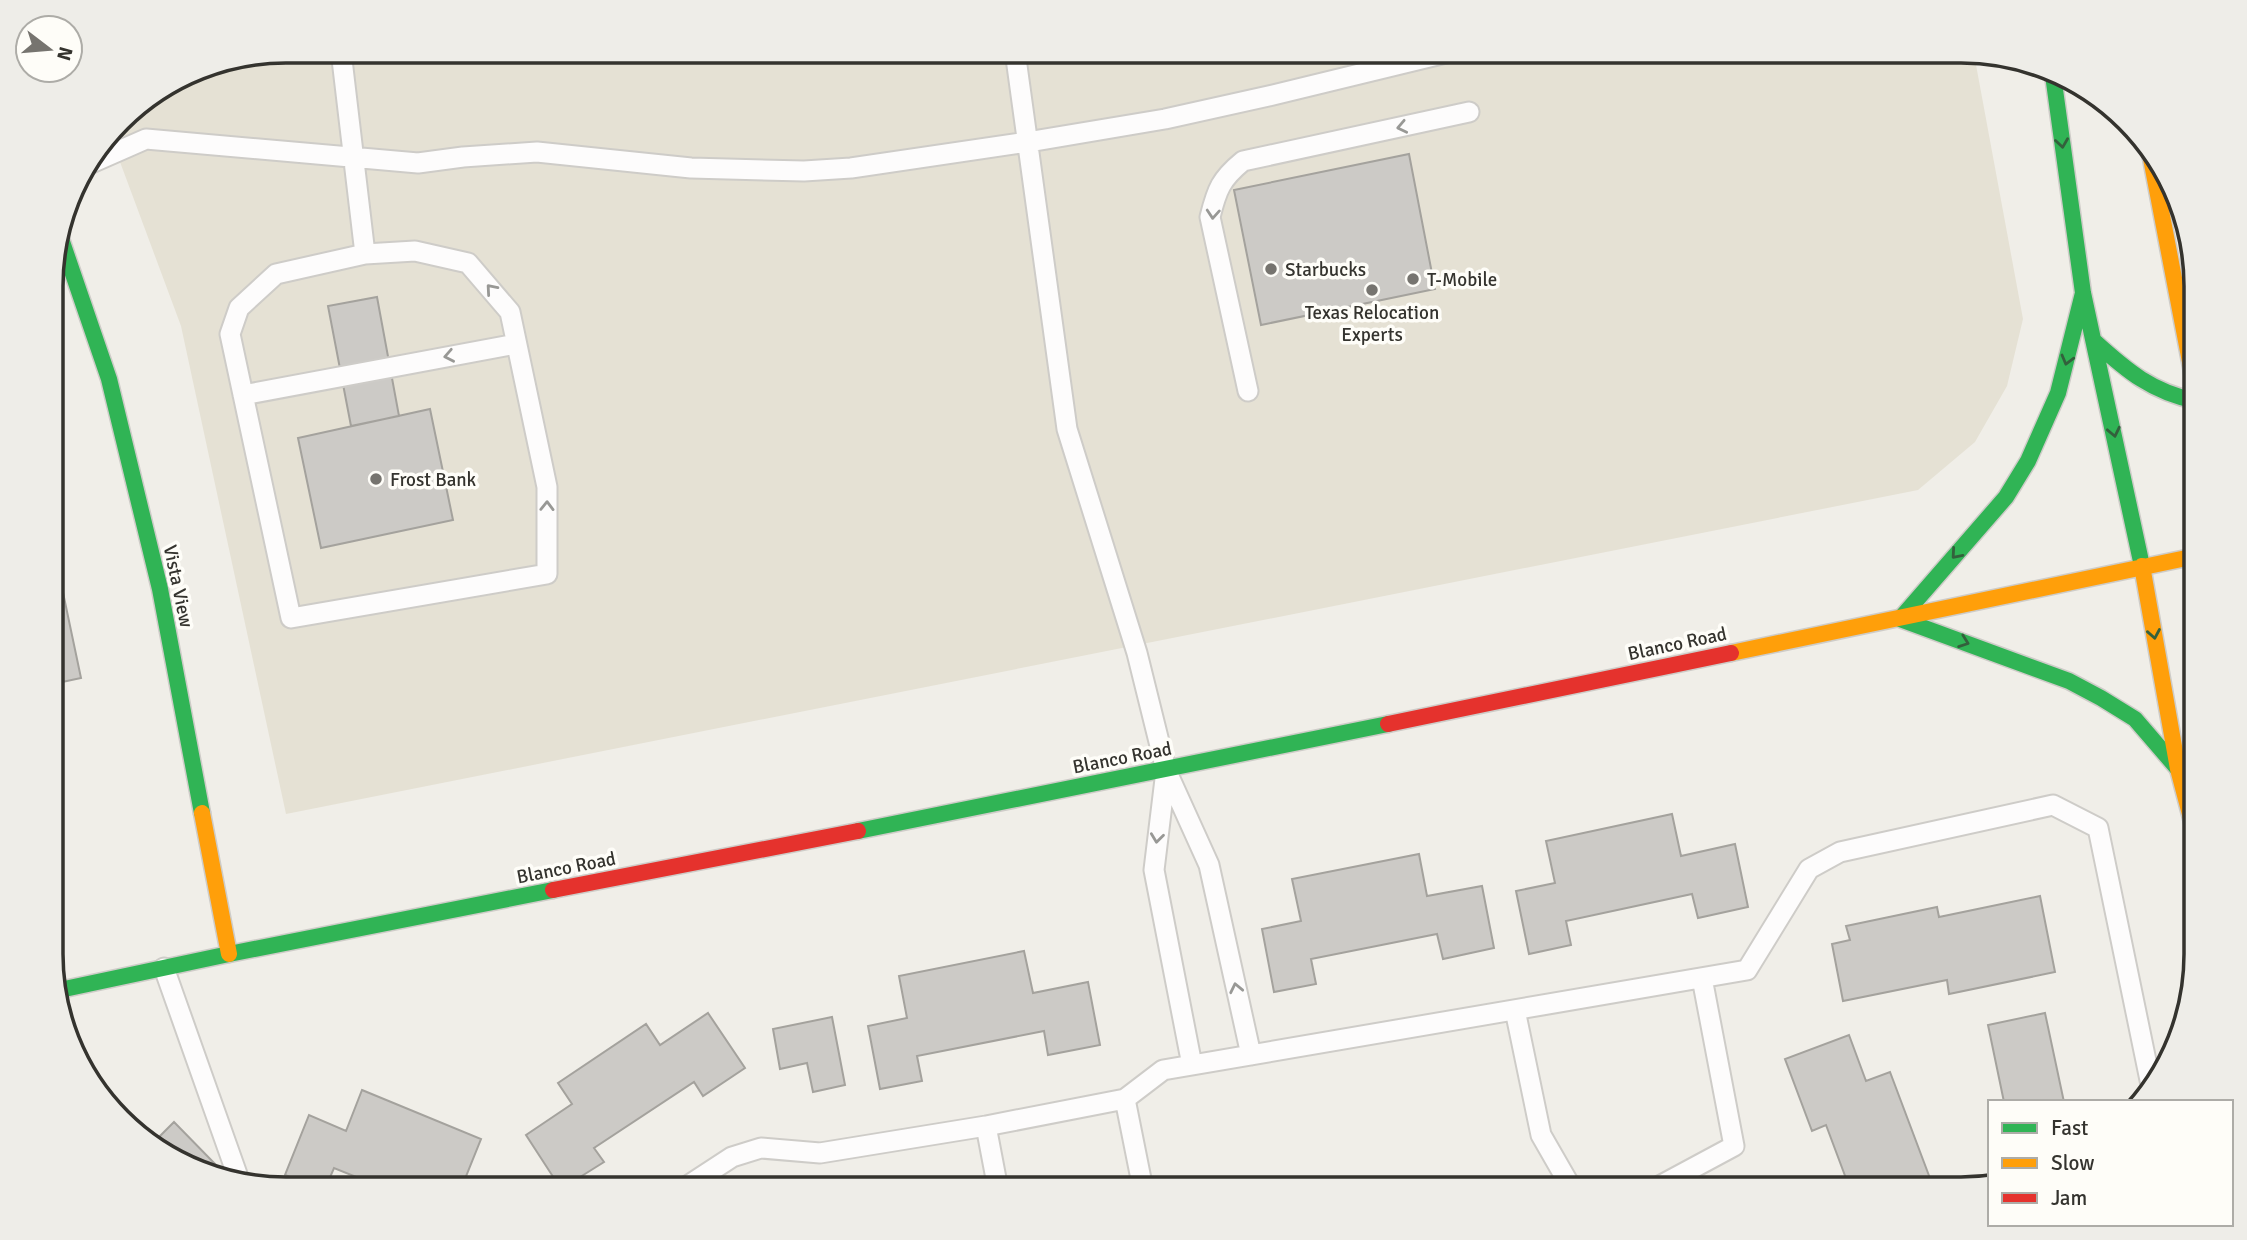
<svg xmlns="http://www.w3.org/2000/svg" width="2247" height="1240" viewBox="0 0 2247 1240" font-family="Signika,sans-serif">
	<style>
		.built { fill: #e5e1d4 }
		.building { fill: #cccac6; stroke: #a4a29d; stroke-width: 2 }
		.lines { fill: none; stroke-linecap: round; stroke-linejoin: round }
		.lane-casing { stroke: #ceccc8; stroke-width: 23 }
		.fast-casing { stroke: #ceccc8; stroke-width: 19 }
		.slow-casing { stroke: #ceccc8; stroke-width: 19 }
		.jam-casing { stroke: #ceccc8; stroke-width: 19 }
		.lane { stroke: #fdfcfc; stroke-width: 19 }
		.fast { stroke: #30b455; stroke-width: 16 }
		.slow { stroke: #ff9f0a; stroke-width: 16 }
		.jam { stroke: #e5322d; stroke-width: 16 }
		.oneway { stroke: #989895 }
		.oneway2 { stroke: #33603c }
		.poi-dot { fill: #76746f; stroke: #fefdf8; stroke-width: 2.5 }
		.labels { text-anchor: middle; stroke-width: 7; stroke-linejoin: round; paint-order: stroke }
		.poi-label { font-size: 19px; fill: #34332e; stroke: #fefdf8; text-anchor: start }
		.street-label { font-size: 19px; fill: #34332e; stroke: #fefdf8 }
		.rim { fill: none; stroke: #34332e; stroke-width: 3.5 }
	</style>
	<rect width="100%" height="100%" fill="#f0eee8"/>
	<path class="built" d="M286 51H1962L1974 54 2023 319 2007 386 1975 442 1918 490 286 814 181 326 110 135 131 109 196 68Z"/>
	<path class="building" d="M1409 154 1435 289 1261 325 1234 190Z
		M377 297 399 416 351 426 328 306Z
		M430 409 453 520 321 548 298 438Z
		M53 545 81 678 53 684Z
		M1672 814 1681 856 1735 844 1748 907 1698 918 1692 894 1566 921 1571 945 1529 954 1516 891 1555 883 1546 841Z
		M1419 854 1427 896 1482 886 1494 948 1443 959 1437 934 1311 959 1316 984 1274 992 1262 929 1301 921 1292 879Z
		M2040 896 2055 972 1949 994 1947 980 1843 1001 1832 944 1850 940 1846 926 1937 907 1939 917Z
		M1024 951 1033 993 1088 982 1100 1045 1048 1055 1044 1031 917 1056 922 1081 880 1089 868 1026 907 1018 899 976Z
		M708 1013 745 1068 703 1096 694 1082 594 1148 604 1162 561 1189 526 1135 572 1104 558 1083 646 1024 660 1045Z
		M2045 1013 2064 1102H2004L1988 1025Z
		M832 1017 845 1085 813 1092 807 1063 780 1069 773 1029Z
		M1849 1035 1866 1081 1890 1072 1934 1189H1850L1826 1125 1812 1131 1785 1059Z
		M362 1090 481 1139 465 1179 491 1189H386L334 1168 325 1189H321L285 1175 309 1115 346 1131Z
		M174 1122 219 1168 216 1171 169 1158 153 1143Z"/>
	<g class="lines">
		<defs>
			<path id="lane" d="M341 51 365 254 276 274 239 308 230 334 291 618 547 574V487L510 312 468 263 415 251 365 254
				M1015 51 1067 429 1137 653 1166 770 1209 865 1251 1055
				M89 164 146 139 418 163 463 157 537 152 691 168 804 171 851 168 1028 142 1165 119 1273 95 1454 51
				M1248 391 1210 217C1217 189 1221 179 1243 161L1469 112
				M243 395 516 344
				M1166 771 1154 870 1192 1065
				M164 968 238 1177
				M1515 1010 1541 1135 1572 1189
				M1125 1099 1143 1189
				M986 1126 998 1189
				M683 1189 732 1157 761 1148 820 1153 986 1126 1125 1099 1163 1070 1747 970 1809 869 1840 852 2053 805 2098 828 2151 1085
				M1654 1189 1734 1146 1702 978"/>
			<path id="fast" d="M2053 75 2083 293 2142 566
				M59 233 109 379 160 589 202 813
				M2094 341C2127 371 2152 392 2196 401
				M1900 619 2069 681 2101 698 2135 719 2178 769
				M1900 619 2006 497 2028 461 2058 393 2083 293
				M858 831 1388 724
				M55 991 229 954 553 890"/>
			<path id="slow" d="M2149 148 2196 393
				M2142 566 2178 769 2196 837
				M1731 653 2196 556
				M202 813 229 954"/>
			<path id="jam" d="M1388 724 1731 653
				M553 890 858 831"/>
		</defs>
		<use href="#lane" class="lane-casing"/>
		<use href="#fast" class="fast-casing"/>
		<use href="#slow" class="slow-casing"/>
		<use href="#jam" class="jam-casing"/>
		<use href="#lane" class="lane"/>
		<use href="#fast" class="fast"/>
		<use href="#slow" class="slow"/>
		<use href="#jam" class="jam"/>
	</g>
	<defs><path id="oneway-chevron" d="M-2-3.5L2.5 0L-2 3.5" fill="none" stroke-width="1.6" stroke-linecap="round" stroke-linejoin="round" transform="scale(1.75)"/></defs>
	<g class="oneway">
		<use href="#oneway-chevron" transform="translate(1402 127) rotate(168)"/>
		<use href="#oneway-chevron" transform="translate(1213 214) rotate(94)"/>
		<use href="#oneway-chevron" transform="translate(491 289) rotate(-131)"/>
		<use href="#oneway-chevron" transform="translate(449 356) rotate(169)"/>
		<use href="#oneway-chevron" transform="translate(547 506) rotate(-89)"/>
		<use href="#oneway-chevron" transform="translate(1157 838) rotate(97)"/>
		<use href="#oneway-chevron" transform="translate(1236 988) rotate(-102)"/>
	</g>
	<g class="oneway2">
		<use href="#oneway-chevron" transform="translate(2062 143) rotate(82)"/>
		<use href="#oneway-chevron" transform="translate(2067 360) rotate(105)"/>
		<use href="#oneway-chevron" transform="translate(2114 432) rotate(78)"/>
		<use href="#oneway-chevron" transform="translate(1956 554) rotate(131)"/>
		<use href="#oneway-chevron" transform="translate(2154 634) rotate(80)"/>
		<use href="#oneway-chevron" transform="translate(1964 642) rotate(20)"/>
	</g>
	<g class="poi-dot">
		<circle cx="1271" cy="269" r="7"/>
		<circle cx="1413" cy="279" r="7"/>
		<circle cx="1372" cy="290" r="7"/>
		<circle cx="376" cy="479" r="7"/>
	</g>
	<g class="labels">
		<g class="poi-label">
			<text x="1285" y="276">Starbucks</text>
			<text x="1427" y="286">T-Mobile</text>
			<text x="1372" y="319" text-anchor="middle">Texas Relocation<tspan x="1372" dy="22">Experts</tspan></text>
			<text x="390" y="486">Frost Bank</text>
		</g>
		<g class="street-label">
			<text transform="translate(179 586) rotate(78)" y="7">Vista View</text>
			<text transform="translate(1677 643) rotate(-12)" y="7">Blanco Road</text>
			<text transform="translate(1122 757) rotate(-11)" y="7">Blanco Road</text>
			<text transform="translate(566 867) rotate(-11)" y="7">Blanco Road</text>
		</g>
	</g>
	<path d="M0 0H2247V1240H0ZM286 63H1961A223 223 0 0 1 2184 286V954A223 223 0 0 1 1961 1177H286A223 223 0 0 1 63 954V286A223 223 0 0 1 286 63Z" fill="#eeede8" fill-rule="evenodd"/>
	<path class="rim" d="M286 63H1961A223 223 0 0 1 2184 286V954A223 223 0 0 1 1961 1177H286A223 223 0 0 1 63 954V286A223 223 0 0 1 286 63Z"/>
	<rect x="1988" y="1100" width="245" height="126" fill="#fefdf8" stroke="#adaca7" stroke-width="2"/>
	<rect x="2002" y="1123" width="35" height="10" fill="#30b455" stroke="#adaca7" stroke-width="2"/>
	<text x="2051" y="1135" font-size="21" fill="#34332e">Fast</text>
	<rect x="2002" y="1158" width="35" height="10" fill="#ff9f0a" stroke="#adaca7" stroke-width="2"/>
	<text x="2051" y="1170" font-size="21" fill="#34332e">Slow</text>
	<rect x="2002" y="1193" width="35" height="10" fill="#e5322d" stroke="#adaca7" stroke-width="2"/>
	<text x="2051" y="1205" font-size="21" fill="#34332e">Jam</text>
	<g transform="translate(49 49) rotate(106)"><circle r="33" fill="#fefdf8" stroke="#adaca7" stroke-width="2"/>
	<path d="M0-5L12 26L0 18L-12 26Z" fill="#76746f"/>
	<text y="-10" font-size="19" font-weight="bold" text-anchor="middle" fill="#34332e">N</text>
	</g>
</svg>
